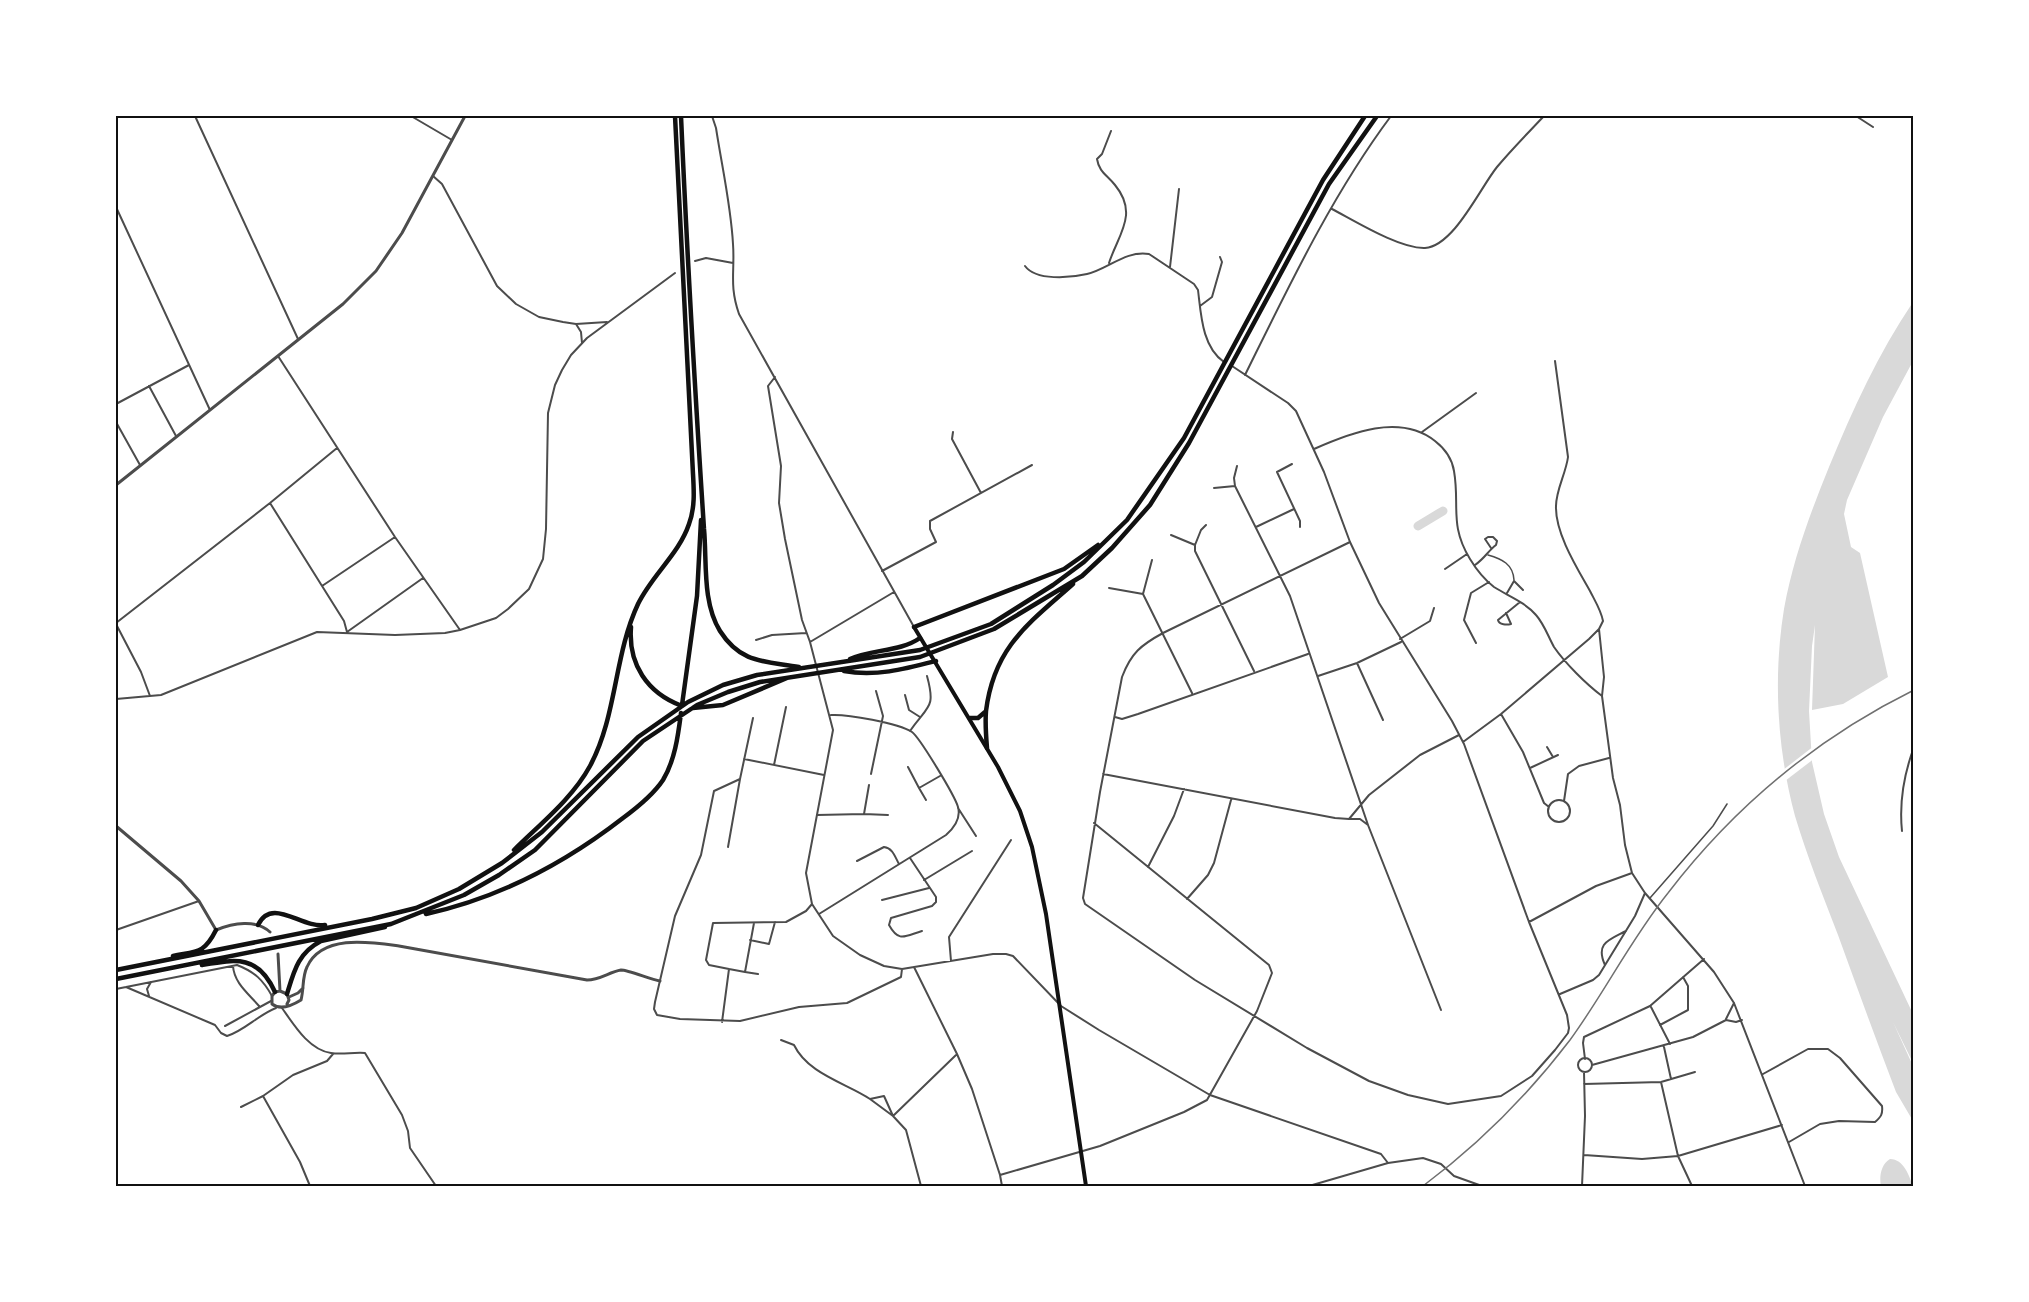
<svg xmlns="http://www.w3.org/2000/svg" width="2029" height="1302" viewBox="0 0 2029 1302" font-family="'Open Sans',sans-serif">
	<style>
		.water { fill: #d9d9d9 }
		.pier { fill: #fff }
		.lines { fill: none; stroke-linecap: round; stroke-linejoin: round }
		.river { stroke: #d9d9d9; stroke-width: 9 }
		.pedestrian { stroke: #4c4c4c; stroke-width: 1.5 }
		.minor { stroke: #4c4c4c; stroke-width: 2 }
		.tertiary { stroke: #4c4c4c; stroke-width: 3 }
		.secondary { stroke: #111; stroke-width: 4 }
		.trunk { stroke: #111; stroke-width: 4.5 }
		.rail { stroke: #707070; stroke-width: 1.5 }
		.neatline { fill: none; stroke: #111; stroke-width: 2 }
	</style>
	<rect width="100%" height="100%" fill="#fff"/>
	<path class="water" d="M1913 302V361L1883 417 1847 500 1844 514 1851 547 1860 553 1888 677 1843 704 1812 710 1815 625 1812 646 1809 711 1812 762 1824 814 1839 857 1913 1014V1063L1893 1022 1913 1066V1121L1896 1092C1876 1040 1857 987 1838 935 1823 896 1807 856 1795 816 1777 749 1773 677 1784 609 1793 559 1810 514 1829 467 1853 409 1878 354 1913 302Z
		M1890 1159C1904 1159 1909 1176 1913 1186H1881C1879 1177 1881 1164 1890 1159Z"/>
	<path class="pier" d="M1814 746 1815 758 1785 781 1783 770Z"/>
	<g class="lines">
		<path class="river" d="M1418 526 1443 511"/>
		<path class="pedestrian" d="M1488 555C1502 559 1513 564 1514 580
			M1650 898 1713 826 1727 804"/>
		<path class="minor" d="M195 116 298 339
			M411 116 452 140
			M712 116 716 128C722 167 731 206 733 244 735 272 729 285 739 314L914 627
			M1856 116 1873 127
			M433 176 442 184 497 286 516 304 539 317 563 322 576 324 607 322
			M116 207 210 410
			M1332 209C1355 221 1400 249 1425 248 1454 246 1480 188 1497 167 1512 149 1528 133 1544 116
			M695 261 706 258 733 263
			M1109 263C1118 235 1139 214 1115 185 1107 175 1099 172 1097 159L1102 154 1111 131
			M1025 266C1036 281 1070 278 1087 274 1108 269 1126 250 1149 254L1194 284 1198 290C1201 314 1202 347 1224 362
			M1170 267 1179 189
			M1200 306 1212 297 1222 262 1220 257
			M576 324 581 332 582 343
			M278 356 395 537 460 630
			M1232 366 1288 403 1296 411 1324 472 1350 542 1379 603 1452 721 1464 744 1529 922 1567 1015 1569 1028 1568 1033 1555 1050 1532 1076 1501 1096 1448 1104 1408 1095 1369 1081 1307 1048 1195 980 1085 904 1083 898 1100 792 1122 677C1131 653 1141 645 1163 633L1350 542
			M1245 375C1289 286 1332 195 1391 116
			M775 377 768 386 781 466 779 503 785 539 802 620 810 642 833 730 806 873 812 904 833 936 860 955 884 966 902 969 993 954H1006L1013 956 1061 1006 1099 1030 1210 1095 1381 1154 1388 1163
			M149 386 176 436
			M116 404 189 365
			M116 422 140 465
			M953 432 952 439 981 493
			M1422 432 1476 393
			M1314 449C1350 433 1400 413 1435 441 1444 448 1452 458 1454 471 1460 505 1449 525 1470 559 1476 569 1485 580 1494 587 1508 596 1525 602 1536 615 1544 624 1548 636 1554 647 1565 663 1586 684 1602 696
			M1292 464 1277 472 1300 521V527
			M1235 486 1290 596 1368 825 1441 1010
			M1214 488 1235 486 1234 478 1237 466
			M270 503 344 621 347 632 423 578
			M1256 527 1294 509
			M1171 535 1195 545 1201 530 1206 525
			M1195 545V551L1254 671
			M1475 565C1485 558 1488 551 1496 545L1497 541 1493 537H1488L1485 539 1491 548
			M1445 569 1467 554
			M882 571 936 542 930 529V521L1032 465
			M322 586 395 537
			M1109 588 1143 594 1152 560
			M1507 593 1514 581 1523 590
			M1143 594 1192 693
			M1506 613 1511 624C1507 625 1499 625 1498 620L1520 602
			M116 623 270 503 337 448
			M116 624 141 672 150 696
			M1599 629 1604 677 1602 696 1613 778 1620 805 1625 845 1632 873 1645 893 1714 972 1734 1003 1805 1186
			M1400 639 1430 621 1434 608
			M756 640 772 635 806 633
			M810 642 894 592
			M1476 643 1464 620 1471 593 1489 582
			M1357 663 1383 720
			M1318 676 1357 663 1401 642
			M905 695 909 710 920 717
			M116 699 161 695 317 632 395 635 445 633 460 630 496 618 508 609 529 589 543 559 546 529 548 413 555 385 562 370 571 355 587 338 675 273
			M1501 714 1523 752 1544 803 1549 807
			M1115 717 1122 719 1138 714 1308 654
			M753 718 740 779 714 791 701 855 675 916 655 1002 654 1009 657 1015 680 1019 740 1021 799 1007 847 1003 901 977 902 969
			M910 731C928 705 936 709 927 676
			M1463 742 1501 714 1589 639 1599 629 1603 621C1601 610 1595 601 1590 591 1577 568 1555 533 1556 506 1556 490 1566 473 1568 457L1555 361
			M1547 747 1553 757
			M744 759 824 775
			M774 765 786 707
			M908 767 919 788 940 776
			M1530 768 1558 755
			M871 774 883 716 876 691
			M1103 774 1335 818 1349 819 1369 795 1420 755 1459 735
			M919 788 926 800
			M1548 811a11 11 0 1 1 22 0a11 11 0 1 1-22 0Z
			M1564 801 1568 774 1579 766 1609 758
			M958 808 976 836
			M864 814 888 815
			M817 815 864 814 869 785
			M1349 819H1360L1368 825
			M1902 831C1899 802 1904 774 1914 747
			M728 847 740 779
			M910 858 936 897V902L932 906 891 918 889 925C899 943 905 936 922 931
			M857 861 884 847C893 848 895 857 899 864
			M1148 867 1174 816 1184 789
			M924 880 972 851
			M1187 899 1208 875 1214 863 1231 800
			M882 900 929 888
			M819 914 946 835C954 828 961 818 958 807 955 796 920 738 912 732 898 723 847 714 831 715
			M1529 922 1596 886 1632 873
			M116 930 199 901
			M750 940 769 944 775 922
			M951 961 949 937 1011 840
			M1605 965C1595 943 1609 940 1626 931
			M233 966C234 983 249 994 259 1006
			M914 967 957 1054 972 1089 1000 1175 1002 1186
			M729 969 745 972 754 923
			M745 972 758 974
			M126 987 215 1025 221 1033 227 1036C244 1031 258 1015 276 1008
			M116 989 237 965C255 972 263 980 272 996
			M1560 994 1593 980 1599 975 1635 916 1645 893
			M149 996 147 989 151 982
			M1651 1007 1670 1044
			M282 1008C294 1025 309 1050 331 1053 342 1055 353 1052 365 1053L402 1115 408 1131 410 1148 436 1186
			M1726 1019 1734 1003
			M1726 1020 1736 1022 1742 1020
			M722 1022 729 969 709 965 706 960 713 923 786 922 806 911 812 904
			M1660 1025 1688 1010V986L1683 977
			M225 1026 271 1001
			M781 1040 794 1045C808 1074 846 1083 870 1099
			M1664 1047 1671 1079
			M1578 1065a7 7 0 1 1 14 0a7 7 0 1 1-14 0Z
			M1585 1059 1583 1043 1584 1037 1650 1006 1704 959
			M1592 1065 1693 1037 1726 1020
			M1763 1074 1808 1049H1828L1840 1058 1882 1106C1883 1114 1881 1117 1875 1122L1839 1121 1820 1124 1789 1142
			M1661 1082 1678 1156 1692 1186
			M1584 1084 1661 1082 1695 1072
			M263 1096 300 1162 310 1186
			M884 1096 893 1116 870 1099Z
			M241 1107 263 1096 293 1075 327 1061 333 1054
			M1584 1155 1642 1159 1678 1156 1782 1125
			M1000 1175 1100 1146 1184 1112 1207 1100 1257 1011 1272 973 1269 965 1094 823
			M921 1186 906 1130 893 1116 956 1055
			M1309 1186 1388 1163 1423 1158 1441 1164 1454 1176 1482 1186
			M1582 1186 1585 1116 1584 1072"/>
		<path class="tertiary" d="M116 485 343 304 376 271 402 233 465 116
			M116 826 181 881 199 901 216 930C233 923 256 919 270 932
			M278 954 280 991
			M280 991 275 992 272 996V1004C281 1011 293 1005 301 1000 304 989 302 977 307 967 322 934 370 942 399 946L587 980C600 980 609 972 621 970 628 970 650 979 660 981
			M280 991 287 994 289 1000 287 1004
			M289 997 298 993 303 988"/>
		<path class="secondary" d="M914 627 998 767 1020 811 1032 847 1046 914 1086 1186"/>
		<path class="trunk" d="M681 116C687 253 695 391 704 529 707 561 702 602 720 631 741 664 765 661 799 667
			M631 627C628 664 647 693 682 706
			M914 627 1064 569 1098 545
			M850 659C872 649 900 652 920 638
			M844 671C875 677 905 669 936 661
			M682 705 697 596 701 520
			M693 708 723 705 787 678
			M970 718H978L985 712
			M987 748C986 736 985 723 986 711 994 647 1028 624 1073 584
			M514 850C540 824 572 799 590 766 617 716 614 655 638 604 652 575 679 554 689 524 695 508 694 491 693 474L675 116
			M426 914C499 898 565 863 623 818 638 807 653 795 663 780 675 760 678 736 681 713
			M258 925C272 896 302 929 325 925
			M173 956C197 951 204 954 216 930
			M202 965C237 959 258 955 275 992
			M116 970 372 919 416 908 459 889 502 863 542 832 638 737 688 702 723 685 757 675 920 650 991 624 1053 585 1084 562 1127 520 1184 438 1323 180 1365 116
			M116 979 391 924 464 895 499 875 535 850 643 741 697 705 728 692 760 682 920 657 994 629 1082 576 1112 548 1150 505 1189 443 1329 184 1377 116
			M287 994C294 971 298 953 321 941L385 927"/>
		<path class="rail" d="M1423 1186C1478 1145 1528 1095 1570 1040 1605 992 1631 939 1668 893 1734 807 1817 738 1914 690"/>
	</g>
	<rect width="2029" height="1302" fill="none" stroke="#ffffff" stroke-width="234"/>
	<rect x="117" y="117" width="1795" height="1068" class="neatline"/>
</svg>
